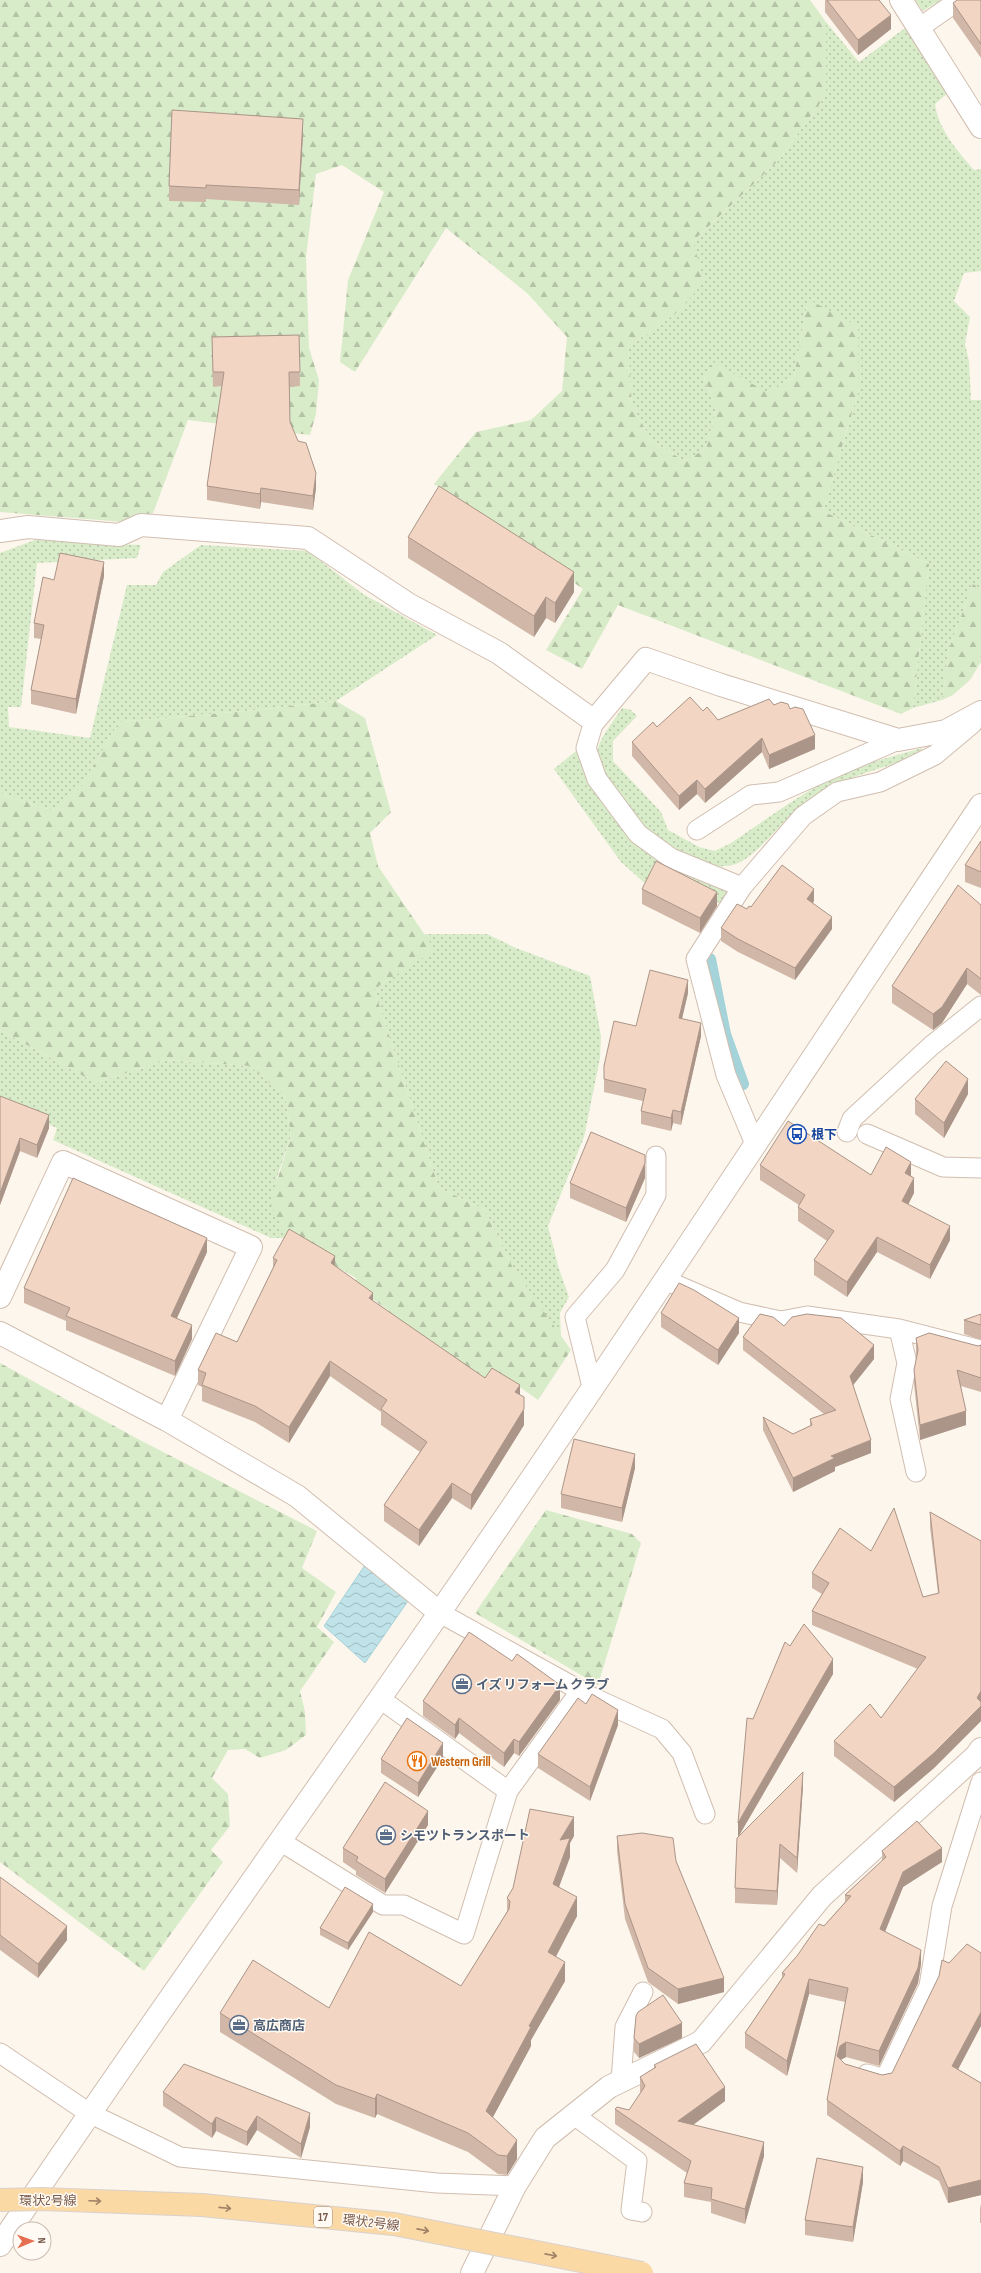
<svg xmlns="http://www.w3.org/2000/svg" width="981" height="2273" viewBox="0 0 981 2273" font-family="'Sofia Sans Condensed','Noto Sans JP',sans-serif">
	<style>
		.grass { fill: url(#grass-dots) }
		.forest { fill: url(#forest-firs) }
		.water { fill: url(#water-waves); stroke: #a5d3da }
		.lines { fill: none; stroke-linecap: round; stroke-linejoin: round }
		.stream { stroke: #a5d3da; stroke-width: 12 }
		.service-casing { stroke: #d1beb0; stroke-width: 21 }
		.minor-casing { stroke: #d1beb0; stroke-width: 24 }
		.tertiary-casing { stroke: #d1beb0; stroke-width: 24 }
		.service { stroke: #fff; stroke-width: 19 }
		.minor { stroke: #fff; stroke-width: 22 }
		.tertiary { stroke: #fff; stroke-width: 22 }
		.primary-bridge-casing { stroke: #dad1cd; stroke-width: 24; stroke-linecap: butt }
		.primary-bridge { stroke: #fbd9a5; stroke-width: 22 }
		.wall { fill: #d1b7a8 }
		.shaded-wall { fill: #aa9588 }
		.building { fill: #f3d5c3; stroke: #aa9588 }
		.oneway { stroke: #a18267 }
		.labels { text-anchor: middle; stroke-width: 3; stroke-linejoin: round; paint-order: stroke }
		.shield { fill: #fffaf3; stroke: #a28b7f; stroke-width: 1 }
		.shield-label { font-size: 12px; font-weight: bold; fill: #7a5c4d }
		.transit-label { font-size: 13px; font-weight: bold; fill: #164399; stroke: #fffaf3; text-anchor: start }
		.service-label { font-size: 13px; font-weight: bold; fill: #4e5e75; stroke: #fffaf3; text-anchor: start }
		.food-label { font-size: 13px; font-weight: bold; fill: #c56008; stroke: #fffaf3; text-anchor: start }
		.street-label { font-size: 13px; fill: #7a5c4d; stroke: #fffaf3 }
	</style>
	<defs>
		<pattern id="grass-dots" width="8" height="8" patternUnits="userSpaceOnUse"><rect width="8" height="8" fill="#d8ecc9"/><path d="M2 2h.1M6 6h.1" fill="none" stroke="#b4c2a5" stroke-width="1.8" stroke-linecap="round"/></pattern>
		<pattern id="forest-firs" width="22" height="20" patternUnits="userSpaceOnUse"><rect width="22" height="20" fill="#d8ecc9"/><path d="M5 1l3.5 6h-7zM16 11l3.5 6h-7z" fill="#b4c2a5"/></pattern>
		<pattern id="water-waves" width="16" height="10" patternUnits="userSpaceOnUse"><rect width="16" height="10" fill="#bfe3e8"/><path d="M0 5q4-4 8 0t8 0" fill="none" stroke="#a0bbbe"/></pattern>
	</defs>
	<rect width="100%" height="100%" fill="#fdf6ec"/>
	<path class="grass" d="M915 0H941L923 11Z
		M826 22 859 62 905 28 948 93 935 104C939 131 957 150 974 170L981 169V271L964 273 954 301 970 317 965 344 969 361 971 400H981V589L973 584 949 649 942 700 913 708 929 564 823 511 859 389 808 300 794 377 767 392 704 376 716 409 706 449 684 461 651 440 632 405 628 347 680 310 693 241 777 162 826 95Z
		M66 539 105 544 141 545 137 558 37 563 21 707H8L9 727 90 738 127 585H156L163 572 201 545 308 551 363 594 437 635 336 701 256 710 119 722 81 787 54 811 0 793V553L35 540Z
		M622 708 631 710 637 716 613 741V761L661 812 668 830 699 847 715 851 731 843 788 804 822 783 862 765 922 748 921 755C887 767 847 776 816 795 789 811 771 840 747 858 720 879 674 856 652 837 640 826 630 810 620 797 586 753 593 751 622 708Z
		M576 751 614 813 731 887 722 904 655 873 648 886 621 862 554 769Z
		M424 934H487L516 948 590 976 601 1036 600 1058 584 1137 548 1226 559 1269 569 1297 560 1313 561 1337 513 1268 484 1209 439 1188 374 989 434 950Z
		M0 1030 96 1083 166 1060 250 1066 285 1096 291 1136 277 1177 287 1238H271L53 1140 57 1128 0 1105Z"/>
	<path class="forest" d="M0 0H810L826 22V95L777 162 693 241 704 282 680 310 628 347 632 405 651 440 684 461 706 449 716 409 704 376 713 362 767 392 794 377 808 299 858 326 859 389 823 511 929 564 913 708 901 714 618 605 582 669 546 650 583 589 434 484 476 432 531 420 562 391 567 337 527 293 446 228 355 372 340 362 348 280 384 192 342 165 316 174 306 257 309 348 319 380 316 414 310 435 188 420 153 513 124 522 0 512Z
		M973 584 981 589V662L970 680 953 695 942 700 949 649Z
		M336 701 365 718 391 812 370 833 378 866 435 950 374 989 439 1188 484 1209 513 1268 571 1350 538 1400 497 1371 486 1385 382 1319 388 1310 354 1286 356 1278 287 1238 270 1203 291 1136 285 1096 250 1066 166 1060 96 1083 0 1030V793L54 811 81 787 119 722 256 710Z
		M0 1363 136 1438 317 1531 302 1568 336 1592 317 1627 334 1642 300 1691 305 1712 306 1735 286 1750 260 1758 245 1749 228 1750 212 1778 228 1794 230 1826 211 1850 223 1862 144 1971 0 1862Z
		M546 1510 632 1534 641 1543 598 1685 475 1613Z"/>
	<path class="water" d="M365 1565 408 1601 365 1663 324 1626Z"/>
	<g class="lines">
		<path class="stream" d="M710 959 725 1034 743 1084"/>
		<defs>
			<path id="service" d="M919 28 959 0
				M594 721 586 748 597 779 638 834 671 858 742 887
				M697 830 751 795 779 792 898 740
				M847 1132 852 1119 931 1046 981 1006
				M867 1134 943 1167 981 1168
				M755 1144 726 1075 696 959 742 887 803 816 837 792 880 782 935 755 972 724
				M665 1280 739 1312 781 1321 807 1316 899 1329 981 1350
				M899 1329 907 1363 900 1399 916 1472
				M592 1387 575 1317 615 1270 656 1195V1156
				M440 1613 592 1697 662 1729 682 1753 705 1814
				M508 1791 581 1690
				M280 1841 383 1905H404L464 1934 508 1791 379 1698
				M0 2053 89 2113 180 2157 437 2183 515 2186
				M867 2074 885 2079 929 1986 942 1906 981 1782
				M621 2081 625 2027 643 1992
				M574 2115 637 2161 631 2210 642 2212"/>
			<path id="minor" d="M901 0 981 127
				M0 531 28 527 119 535 141 525 308 538 408 604 499 653 594 721 646 659 721 685 898 740 946 731 981 712
				M0 1297 63 1162 251 1247 167 1420
				M0 1333 167 1420 297 1496 440 1613
				M472 2273 515 2186 545 2138 609 2087 701 2042 822 1896 976 1756 981 1749"/>
			<path id="tertiary" d="M0 2245C144 2032 294 1823 440 1612 624 1346 801 1074 981 805"/>
		</defs>
		<use href="#service" class="service-casing"/>
		<use href="#minor" class="minor-casing"/>
		<use href="#tertiary" class="tertiary-casing"/>
		<use href="#service" class="service"/>
		<use href="#minor" class="minor"/>
		<use href="#tertiary" class="tertiary"/>
		<defs>
			<path id="primary-bridge" d="M0 2200 42 2199 202 2205 394 2224 642 2273"/>
		</defs>
		<use href="#primary-bridge" class="primary-bridge-casing"/>
		<use href="#primary-bridge" class="primary-bridge"/>
	</g>
	<path class="wall" d="M825 0H879L891 29 858 55 825 12Z
		M981 0V58L953 18V3Z
		M303 133 299 205 206 199V202L169 201V186Z
		M299 335 300 386 289 387 290 422 316 488 313 510 261 502 260 509 207 500V486L222 386 213 387 212 337Z
		M408 537 574 592 555 623 546 618 534 637 408 558Z
		M104 576 76 714 31 704V690L41 639 34 638V623L54 580Z
		M774 705 790 709 815 749 769 769 762 752 705 803 697 794 679 810 632 756V742L657 727 703 711 718 720Z
		M981 841V888L965 882V865Z
		M642 889 717 906 700 933 642 904Z
		M814 901 813 903 832 929 795 980 738 952 721 941V928L747 909 751 907Z
		M981 905V995L967 984 942 1023 933 1030 892 1003V986Z
		M688 993 682 1019 701 1036 681 1125 673 1123 671 1131 641 1124V1111L643 1101 604 1092V1079L636 1026Z
		M968 1094 944 1138 915 1114V1099Z
		M0 1096 49 1128 37 1158 20 1151 0 1205Z
		M760 1165 871 1175 911 1176 914 1193 908 1205 950 1240 930 1279 877 1252 847 1297 814 1275V1260L827 1241 798 1221V1207L799 1205 760 1180Z
		M645 1178 626 1222 570 1198V1183Z
		M207 1252 177 1318 192 1339 175 1376 66 1330V1321L24 1303V1288Z
		M273 1258 335 1266 373 1301 485 1378 520 1394 524 1425 471 1510 452 1498 419 1546 384 1521V1505L420 1452 381 1425V1412L330 1376 289 1443 255 1422 202 1401V1387L198 1385V1370L237 1342 273 1268Z
		M661 1313 739 1333 718 1365 661 1327Z
		M981 1314V1340L964 1334V1320Z
		M784 1326 874 1359 853 1385 871 1453 835 1467V1471L793 1492 763 1430V1417L793 1434 810 1426V1419L824 1414 743 1350V1337Z
		M916 1338 978 1346 981 1345V1392L961 1386 966 1425 920 1440 914 1384V1370L917 1357 916 1353Z
		M635 1468 622 1522 561 1508V1494Z
		M930 1512 981 1541V1721L934 1768 894 1802 834 1756V1741L881 1718 918 1669 812 1625V1611L822 1594 812 1588V1573L923 1597 938 1593 930 1527Z
		M790 1646 833 1674 739 1836 803 1786 797 1873 780 1858 777 1905 735 1903V1888L738 1837 753 1719Z
		M560 1700 519 1756 514 1753 504 1767 459 1733 455 1739 423 1716V1701Z
		M586 1704 618 1725 590 1801 538 1768V1754Z
		M443 1758 418 1797 381 1773V1759Z
		M428 1825 385 1893 356 1875V1871L343 1862V1848Z
		M574 1836 570 1843V1857L559 1887 577 1916 556 1957 565 1981 531 2040V2046L493 2117 517 2159 507 2175 498 2174 468 2152 377 2114 375 2118 336 2104 220 2032V2013L329 2008 461 1986 507 1912V1898Z
		M617 1836 676 1861 724 1992 678 2004 648 1982 625 1919 617 1851Z
		M882 1851 942 1862 903 1887 885 1932 921 1964 918 1983 879 2066 846 2057 841 2060 845 2064 882 2075 958 2069 981 2083V2195L948 2203 939 2181 903 2161 900 2166 827 2115V2100L845 2002 809 1994 787 2076 745 2048V2033L782 1978V1973L845 1902V1895L882 1861Z
		M0 1877 67 1940 38 1978 0 1950Z
		M373 1912 348 1950 320 1935V1928Z
		M634 2038H682L639 2058 634 2052Z
		M654 2065 725 2101 693 2125 764 2156 745 2224 711 2213V2202L684 2197V2183L687 2173 615 2124V2109L629 2110 641 2093 640 2091V2077L654 2068Z
		M163 2092 310 2127 301 2158 257 2130 247 2146 216 2131 212 2138 163 2106Z
		M863 2182 853 2242 805 2235V2220Z
		M981 2204V2223H980V2208Z"/>
	<path class="shaded-wall" d="M891 15V29L858 55V40Z
		M303 119V133L299 205V190Z
		M316 473V488L313 510V496Z
		M261 488V502L260 509V494Z
		M104 562V576L76 714V699Z
		M574 572V592L555 623V603Z
		M546 597V618L534 637V616Z
		M815 735V749L769 769V755Z
		M762 738V752L705 803V789Z
		M697 780V794L679 810V796Z
		M814 889V901L807 911V899Z
		M717 892V906L700 933V918Z
		M832 917V929L795 980V968Z
		M967 968V984L942 1023 933 1030V1014Z
		M688 980V993L679 1031V1018Z
		M701 1023V1036L681 1125V1112Z
		M968 1079V1094L944 1138V1123Z
		M673 1110V1123L671 1131V1118Z
		M49 1115V1128L37 1158V1145Z
		M20 1138V1151L0 1205V1193Z
		M911 1162V1176L905 1187V1173Z
		M645 1163V1178L626 1222V1208Z
		M914 1178V1193L902 1216V1201Z
		M950 1226V1240L930 1279V1265Z
		M877 1237V1252L847 1297V1282Z
		M207 1238V1252L171 1331V1316Z
		M335 1256V1271L331 1263Z
		M373 1293V1308L369 1298Z
		M739 1318V1333L718 1365V1350Z
		M192 1325V1339L175 1376V1361Z
		M874 1345V1359L850 1389V1376Z
		M330 1361V1376L289 1443V1427Z
		M520 1385V1401L515 1392Z
		M524 1409V1425L471 1510V1495Z
		M966 1411V1425L920 1440V1425Z
		M871 1440V1453L835 1467V1471L793 1492V1478L831 1456Z
		M635 1454V1468L622 1522V1508Z
		M452 1483V1498L419 1546V1530Z
		M833 1659V1674L738 1837V1823Z
		M560 1685V1700L519 1756V1742Z
		M981 1691V1721L934 1768 894 1802V1787L977 1698Z
		M618 1710V1725L590 1801V1787Z
		M459 1718V1733L455 1739V1725Z
		M514 1739V1753L504 1767V1753Z
		M443 1743V1758L418 1797V1783Z
		M803 1772V1786L797 1873V1858Z
		M428 1811V1825L385 1893V1879Z
		M574 1817V1836L570 1843V1857L553 1903V1884L560 1840Z
		M780 1844V1858L777 1905V1891Z
		M942 1848V1862L903 1887 880 1944V1929L903 1872Z
		M577 1897V1916L548 1971V1952Z
		M373 1904V1912L348 1950V1943Z
		M67 1926V1940L38 1978V1964Z
		M921 1950V1964L918 1983 879 2066V2051Z
		M565 1962V1981L531 2040V2046L486 2130V2111L529 2026Z
		M724 1978V1992L678 2004V1989Z
		M809 1979V1994L787 2076V2061Z
		M981 2012V2026L952 2081V2066Z
		M682 2023V2038L639 2058V2044Z
		M846 2042V2057L840 2060 837 2056 840 2046Z
		M725 2087V2101L678 2136V2121Z
		M377 2094V2114L375 2118V2099Z
		M310 2113V2127L301 2158V2144Z
		M257 2116V2130L247 2146V2132Z
		M216 2117V2131L212 2138V2124Z
		M517 2140V2159L507 2175V2156Z
		M764 2142V2156L745 2224V2209Z
		M903 2146V2161L900 2166V2151Z
		M863 2167V2182L853 2242V2227Z
		M981 2180V2195L948 2203V2188Z"/>
	<path class="building" d="M827 0H879L891 15 858 40Z
		M957 0H981V44L953 3Z
		M172 110 303 119 299 190 206 185V188L169 186Z
		M299 335 300 372H289L290 422 298 441 306 443 316 473 313 496 261 488 260 494 207 486 224 372H213L212 337Z
		M439 486 574 572 555 603 546 597 534 616 408 537Z
		M60 553 104 562 76 699 31 690 44 625 34 623 43 577 54 580Z
		M690 697 703 711 707 707 718 720 769 699 774 705 781 702 788 704 790 709 795 707 803 709 815 735 769 755 762 738 705 789 697 780 679 796 632 742 653 722 657 727Z
		M981 841V872L965 865Z
		M656 861 717 892 700 918 642 889Z
		M782 865 814 889 807 899 832 917 795 968 738 939 721 928 737 904 747 909 749 906 751 907Z
		M958 885 981 905V979L967 968 942 1007 933 1014 892 986Z
		M650 970 688 980 679 1018 701 1023 681 1112 673 1110 671 1118 641 1111 646 1089 604 1079V1066L614 1021 636 1026Z
		M946 1061 968 1079 944 1123 915 1099Z
		M0 1096 49 1115 37 1145 20 1138 0 1193Z
		M788 1121 871 1175 886 1147 911 1162 905 1173 914 1178 902 1201 950 1226 930 1265 877 1237 847 1282 814 1260 834 1231 798 1207 805 1195 760 1165Z
		M591 1132 645 1155V1163L626 1208 570 1183Z
		M73 1178 207 1238 171 1316 192 1325 175 1361 66 1316 70 1308 24 1288Z
		M289 1229 335 1256 331 1263 373 1293 369 1298 485 1378 492 1368 520 1385 515 1392 524 1397V1409L471 1495 452 1483 419 1530 384 1505 427 1442 381 1409 387 1400 330 1361 289 1427 255 1406 202 1385 206 1373 198 1370 216 1333 237 1342 277 1260 273 1258Z
		M679 1283 694 1290 739 1318 718 1350 661 1313Z
		M760 1314 773 1317 784 1326 792 1317 807 1314 841 1318 874 1345 850 1376 871 1440 831 1456 835 1458 793 1478 763 1417 793 1434 812 1425 810 1419 836 1410 743 1337Z
		M981 1314V1325L964 1320Z
		M929 1333 978 1346 981 1345V1378L957 1370 966 1411 920 1425 914 1370 918 1350 916 1338Z
		M574 1439 635 1454 622 1508 561 1494Z
		M894 1508 923 1597 939 1593 930 1512 981 1541V1691L977 1698 981 1702V1706L934 1753 894 1787 834 1741 870 1704 881 1718 926 1657 812 1611 829 1583 812 1573 840 1528 871 1551Z
		M804 1624 833 1659 738 1823 747 1718 753 1719 785 1642 790 1646Z
		M469 1632 512 1661 517 1654 560 1685 519 1742 514 1739 504 1753 459 1718 455 1725 423 1701Z
		M592 1694 618 1710 590 1787 538 1754 578 1698 586 1704Z
		M407 1718 443 1743 418 1783 381 1759Z
		M803 1772 797 1858 780 1844 777 1891 735 1888 737 1838Z
		M385 1782 428 1811 385 1879 356 1861 358 1857 343 1848Z
		M530 1809 574 1817 560 1840 570 1838 553 1884 577 1897 548 1952 565 1962 529 2026 531 2027 486 2111 517 2140 507 2156 498 2155 468 2133 377 2094 375 2099 336 2085 220 2013 253 1960 329 2008 369 1932 461 1986 509 1909 510 1901 507 1898 513 1888Z
		M917 1821 942 1848 903 1872 880 1929 921 1950 918 1968 879 2051 846 2042 840 2046 837 2056 845 2064 882 2075 892 2073 939 1976 942 1960 949 1963 967 1944 981 1953V2012L952 2066 981 2083V2180L948 2188 939 2167 903 2146 900 2151 827 2100 848 1988 809 1979 787 2061 745 2033 785 1974 782 1973 797 1956 819 1924 824 1926 851 1896 845 1895 886 1857 882 1851Z
		M642 1833 673 1838 676 1861 724 1978 678 1989 648 1968 625 1904 617 1836Z
		M0 1877 67 1926 38 1964 0 1935Z
		M345 1887 373 1904 348 1943 320 1928Z
		M663 1995 682 2023 639 2044 634 2038 636 2016 638 2012Z
		M696 2044 725 2087 678 2121 764 2142 745 2209 711 2199 712 2188 684 2183 691 2161 615 2109 617 2107 629 2110 645 2086 640 2077 656 2067 654 2065Z
		M184 2064 310 2113 301 2144 257 2116 247 2132 216 2117 212 2124 163 2092Z
		M817 2158 863 2167 853 2227 805 2220Z"/>
	<defs><path id="oneway-shaft" d="M-6 0H5M1.5-3L5.5 0L1.5 3" fill="none" stroke-width="1.6" stroke-linecap="round" stroke-linejoin="round"/></defs>
	<g class="oneway">
		<use href="#oneway-shaft" transform="translate(95 2201) rotate(2)"/>
		<use href="#oneway-shaft" transform="translate(225 2208) rotate(6)"/>
		<use href="#oneway-shaft" transform="translate(423 2230) rotate(11)"/>
		<use href="#oneway-shaft" transform="translate(551 2255) rotate(11)"/>
	</g>
	<defs>
		<symbol id="bus-ring" viewBox="-11 -11 22 22"><circle r="9.5" fill="#fffaf3" stroke="#1a4fb4" stroke-width="1.5"/><path d="M-5-6H5V4H4V6H2V4H-2V6H-4V4H-5ZM-3.5-4V0h7V-4ZM-3.5 1.2v1.5H-2V1.2ZM2 1.2v1.5H3.5V1.2Z" fill="#1a4fb4"/></symbol>
		<symbol id="office-ring" viewBox="-11 -11 22 22"><circle r="9.5" fill="#fffaf3" stroke="#5c6f8a" stroke-width="1.5"/><path d="M-6-3h4V-5.5h4V-3h4V5H-6ZM-1-4.5V-3h2v-1.5ZM-6 0V1H6V0Z" fill="#5c6f8a"/></symbol>
		<symbol id="restaurant-ring" viewBox="-11 -11 22 22"><circle r="9.5" fill="#fffaf3" stroke="#e8710a" stroke-width="1.5"/><path d="M-5-6h1v4h1v-4h1v4h1v-4h1v5L-1.5 .5V6h-2V.5L-5-1ZM5-6V6H3V1.5H1.5Q1.5-4 5-6Z" fill="#e8710a"/></symbol>
	</defs>
	<g fill-rule="evenodd">
		<use href="#bus-ring" x="786" y="1123" width="22" height="22"/>
		<use href="#office-ring" x="451" y="1673" width="22" height="22"/>
		<use href="#restaurant-ring" x="406" y="1750" width="22" height="22"/>
		<use href="#office-ring" x="375" y="1824" width="22" height="22"/>
		<use href="#office-ring" x="228" y="2014" width="22" height="22"/>
	</g>
	<g class="labels">
		<rect class="shield" x="314" y="2207" width="18" height="20" rx="3"/>
		<g class="shield-label">
			<text x="323" y="2221">17</text>
		</g>
		<g class="transit-label">
			<text x="811" y="1139">根下</text>
		</g>
		<g class="service-label">
			<text x="476" y="1689">イズ リフォーム クラブ</text>
			<text x="400" y="1840">シモツトランスポート</text>
			<text x="253" y="2030">高広商店</text>
		</g>
		<g class="food-label">
			<text x="431" y="1766">Western Grill</text>
		</g>
		<g class="street-label">
			<text x="48" y="2205">環状2号線</text>
			<text transform="translate(371 2222) rotate(7)" y="5">環状2号線</text>
		</g>
	</g>
	<g transform="translate(32 2241) rotate(88)"><circle r="19" fill="#fffaf3" stroke="#cabbb1"/>
	<path d="M0-3L7 15L0 10L-7 15Z" fill="#e76f51"/>
	<text y="-6" font-size="11" font-weight="bold" text-anchor="middle" fill="#7a5c4d">N</text>
	</g>
</svg>
